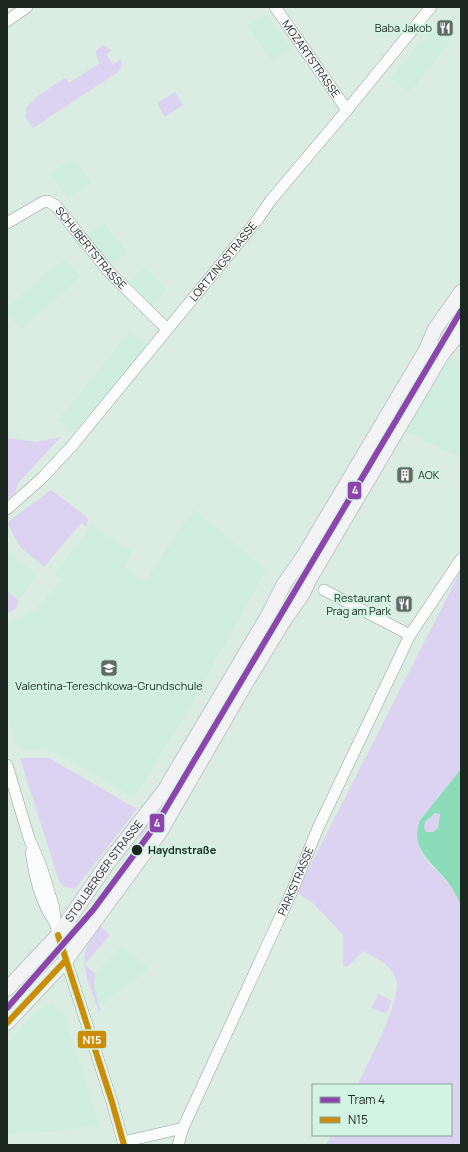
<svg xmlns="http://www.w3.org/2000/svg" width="468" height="1152" viewBox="0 0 468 1152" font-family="Manrope,sans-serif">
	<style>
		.built { fill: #cfeedf }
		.green { fill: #dcd2f1 }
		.water { fill: #8ddcb9; fill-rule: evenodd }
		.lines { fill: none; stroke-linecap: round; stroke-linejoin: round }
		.minor-casing { stroke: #92a099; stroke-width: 12 }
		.major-casing { stroke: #c0c8c4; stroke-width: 16 }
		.minor { stroke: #fafcfb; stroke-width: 11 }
		.major { stroke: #f3f3f6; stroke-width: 14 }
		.bus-1-casing { stroke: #d3f4e3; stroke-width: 9 }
		.bus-1 { stroke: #cb8d07; stroke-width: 6 }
		.tram-1-casing { stroke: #d3f4e3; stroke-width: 9 }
		.tram-1 { stroke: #8e44ad; stroke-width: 6 }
		.stop-dot { fill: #1b2721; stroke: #d3f4e3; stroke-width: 1.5 }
		.labels { text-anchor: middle; stroke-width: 4; stroke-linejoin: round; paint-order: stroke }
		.poi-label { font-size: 11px; fill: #1b2721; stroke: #d3f4e3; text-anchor: end }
		.street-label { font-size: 11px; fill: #1b2721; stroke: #d3f4e3 }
		.stop-label { font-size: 11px; font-weight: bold; fill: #1b2721; stroke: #d3f4e3; text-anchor: start }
		.line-badge { stroke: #d3f4e3; stroke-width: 1.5 }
		.badge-label { font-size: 11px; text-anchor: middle; font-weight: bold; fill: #fff }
	</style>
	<rect width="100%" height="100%" fill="#dbece3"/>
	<path class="built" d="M266 14 291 49 273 61 247 26Z
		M432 28 450 43 409 93 391 78Z
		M72 158 92 183 68 198 49 175Z
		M104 223 127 252 108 267 84 237Z
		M64 258 81 277 21 329 7 313V307Z
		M145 267 167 290 149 308 125 283Z
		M130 331 147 345 73 433 58 420Z
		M451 357 461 363V454L459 457 406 430Z
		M194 509 266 570 186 713 134 798 77 764 44 748 23 750 18 748 7 714V624L36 609 62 580 54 574 92 526 133 552 123 567 145 582Z
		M7 551 38 575 18 600 7 591Z
		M122 945 149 969 101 1005 94 989 95 974Z
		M52 1002 64 1015 99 1125 49 1132 7 1133V1043L35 1013Z"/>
	<path class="green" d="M103 45 112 50 106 54 113 64 121 59V66L118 72 33 128 25 117 27 107 38 96 65 78 69 83 100 63 97 58 96 51Z
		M175 92 183 105 165 117 157 103Z
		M445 326 451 331 449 336 297 591 290 586 429 350Z
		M61 437 18 483 15 493 7 499V438L36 442Z
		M51 490 87 517 88 521 86 526 81 523 44 567 20 547 8 524 9 521Z
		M461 570V769L420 819C416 831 418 848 425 859 428 863 434 868 438 872 448 882 456 893 461 905V1145H326L331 1135H451V1085H357C367 1067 399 1002 397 984 396 967 376 958 363 951L347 967 343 965V935L314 904 297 892Z
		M289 588 295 593 149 844 135 834Z
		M7 591 18 600C18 608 14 610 7 614Z
		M20 758H49L137 809 75 889 65 887 59 881Z
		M435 813H440L438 828 433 832H426L424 827 425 822Z
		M98 924 110 935 85 964 95 974 94 989 101 1011H99C93 993 80 969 86 950 89 941 94 933 98 924Z
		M378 994 392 1001 386 1014 372 1008Z"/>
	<path class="water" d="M461 769 460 839 461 905C457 897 453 889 447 881 432 862 409 849 420 820ZM435 813 440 814 438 828 433 832H426L424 827 425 822Z"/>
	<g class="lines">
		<defs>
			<g id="minor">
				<path id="s1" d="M275 7 347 110"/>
				<path d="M7 21 27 7"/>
				<path id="s2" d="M7 223 43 202 48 201 56 206 110 273 167 329"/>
				<path id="s3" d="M7 509 42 478 71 447 258 219 271 200 347 110 431 7"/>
				<path d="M324 590 410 635"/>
				<path d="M7 765 29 838 41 866 54 908 55 923 66 960 112 1102 124 1145"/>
				<path d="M31 852C35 877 40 902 55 922"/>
				<path d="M123 1142 183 1128"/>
				<path id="s4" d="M178 1145 183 1128 293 889 318 828 410 635 461 559"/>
			</g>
			<g id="major">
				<path id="s5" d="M7 989 58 935 107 864 164 791 269 614 284 584 303 557 426 350 435 329 461 292"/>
				<path d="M7 1023 66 960 160 832 246 683 283 622 302 595 309 580 441 356 456 337 461 328"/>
			</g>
		</defs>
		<use href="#minor" class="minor-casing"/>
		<use href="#major" class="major-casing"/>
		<use href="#minor" class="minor"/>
		<use href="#major" class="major"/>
		<defs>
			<path id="bus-1" d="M58 935 112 1102 124 1145
				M7 1023 66 960"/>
		</defs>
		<use href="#bus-1" class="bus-1-casing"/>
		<use href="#bus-1" class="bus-1"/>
		<defs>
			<path id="tram-1" d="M7 1008 93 910 156 825 461 311"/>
		</defs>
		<use href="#tram-1" class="tram-1-casing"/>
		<use href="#tram-1" class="tram-1"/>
	</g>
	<defs>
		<symbol id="restaurant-square" viewBox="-11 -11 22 22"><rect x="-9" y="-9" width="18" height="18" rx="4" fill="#5e6c65" stroke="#d3f4e3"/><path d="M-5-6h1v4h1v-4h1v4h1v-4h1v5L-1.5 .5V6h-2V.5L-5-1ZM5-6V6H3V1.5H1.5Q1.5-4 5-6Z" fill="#fff"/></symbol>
		<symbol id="building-square" viewBox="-11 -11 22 22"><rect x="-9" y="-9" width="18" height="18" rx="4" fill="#5e6c65" stroke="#d3f4e3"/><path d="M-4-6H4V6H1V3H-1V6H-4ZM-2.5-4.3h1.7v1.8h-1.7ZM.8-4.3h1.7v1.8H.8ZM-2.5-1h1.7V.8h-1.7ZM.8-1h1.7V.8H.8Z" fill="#fff"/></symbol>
		<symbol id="school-square" viewBox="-11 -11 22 22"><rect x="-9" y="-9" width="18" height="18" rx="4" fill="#5e6c65" stroke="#d3f4e3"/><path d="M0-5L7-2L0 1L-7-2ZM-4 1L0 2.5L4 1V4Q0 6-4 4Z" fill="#fff"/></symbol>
	</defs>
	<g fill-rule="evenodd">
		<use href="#restaurant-square" x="435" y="18" width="20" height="20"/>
		<use href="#building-square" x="395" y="465" width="20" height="20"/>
		<use href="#restaurant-square" x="394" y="594" width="20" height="20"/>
		<use href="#school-square" x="99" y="658" width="20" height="20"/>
	</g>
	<circle class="stop-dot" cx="137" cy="850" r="6"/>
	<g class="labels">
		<g class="poi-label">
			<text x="432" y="32">Baba Jakob</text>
			<text x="418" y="479" text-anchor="start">AOK</text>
			<text x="391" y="602">Restaurant<tspan x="391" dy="13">Prag am Park</tspan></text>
			<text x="109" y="690" text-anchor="middle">Valentina-Tereschkowa-Grundschule</text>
		</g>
		<g class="street-label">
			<text dy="4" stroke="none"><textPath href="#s1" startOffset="63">MOZARTSTRASSE</textPath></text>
			<text dy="4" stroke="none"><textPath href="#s2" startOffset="111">SCHUBERTSTRASSE</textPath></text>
			<text dy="4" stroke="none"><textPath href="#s3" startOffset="329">LORTZINGSTRASSE</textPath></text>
			<text dy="4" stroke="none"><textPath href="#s5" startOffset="153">STOLLBERGER STRASSE</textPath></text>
			<text dy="4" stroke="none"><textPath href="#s4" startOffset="289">PARKSTRASSE</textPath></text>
		</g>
		<g class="stop-label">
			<text x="148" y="854">Haydnstraße</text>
		</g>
	</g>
	<g class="line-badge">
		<rect x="347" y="481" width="15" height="19" rx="4" fill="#8e44ad"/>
		<rect x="149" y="813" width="16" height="20" rx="4" fill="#8e44ad"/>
		<rect x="77" y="1030" width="30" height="19" rx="4" fill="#cb8d07"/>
	</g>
	<g class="badge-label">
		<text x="355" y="494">4</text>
		<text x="157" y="827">4</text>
		<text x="92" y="1044">N15</text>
	</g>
	<rect width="468" height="1152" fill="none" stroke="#1b2721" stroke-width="16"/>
	<rect x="312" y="1084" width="140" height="52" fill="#d3f4e3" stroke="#89a295"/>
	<rect x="320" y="1097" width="20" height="6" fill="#8e44ad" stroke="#89a295"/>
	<text x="348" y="1104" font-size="12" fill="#1b2721">Tram 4</text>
	<rect x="320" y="1117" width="20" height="6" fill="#cb8d07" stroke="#89a295"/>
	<text x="348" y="1124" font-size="12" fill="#1b2721">N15</text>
</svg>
